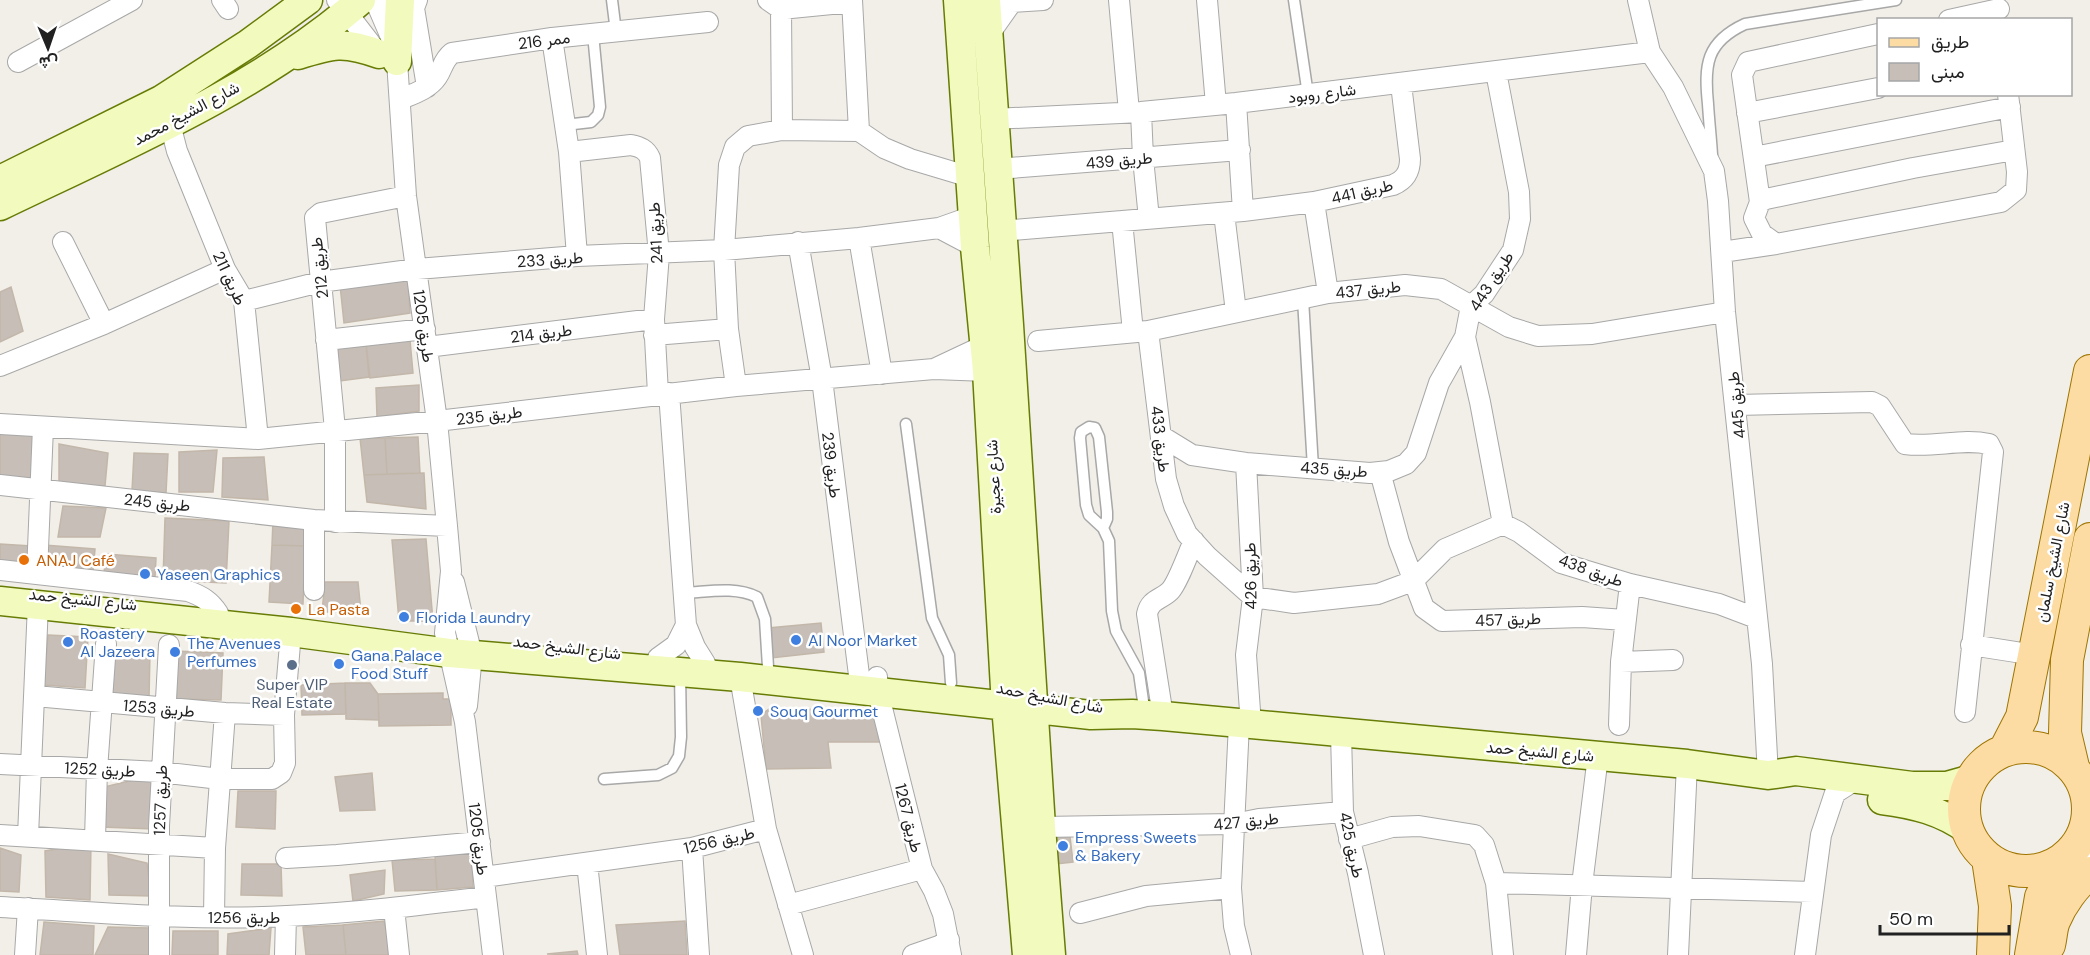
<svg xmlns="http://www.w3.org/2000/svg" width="2090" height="955" viewBox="0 0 2090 955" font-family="'DM Sans',Vazirmatn,sans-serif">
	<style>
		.building { fill: #c6beb7; stroke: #c3b7aa; stroke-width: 1.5 }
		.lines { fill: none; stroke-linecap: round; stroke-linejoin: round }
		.lane-casing { stroke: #a8a8a8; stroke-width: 13 }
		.street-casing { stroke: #a8a8a8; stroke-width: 22 }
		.secondary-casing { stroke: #677c05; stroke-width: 31 }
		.primary-casing { stroke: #9f7500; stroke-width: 34 }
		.lane { stroke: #fff; stroke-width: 10 }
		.street { stroke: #fff; stroke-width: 20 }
		.secondary { stroke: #f3fabe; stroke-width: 28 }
		.primary { stroke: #fcdca3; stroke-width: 32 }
		.food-dot { fill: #e8710a; stroke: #fff; stroke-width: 2 }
		.shop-dot { fill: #3f7fe0; stroke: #fff; stroke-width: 2 }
		.service-dot { fill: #5c6f8a; stroke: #fff; stroke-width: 2 }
		.labels { text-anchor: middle; stroke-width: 5; stroke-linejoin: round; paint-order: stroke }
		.street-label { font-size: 16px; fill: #212121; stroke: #fff }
		.food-label { font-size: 16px; fill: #c56008; stroke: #fff; text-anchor: start }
		.shop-label { font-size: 16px; fill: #366cbe; stroke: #fff; text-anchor: start }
		.service-label { font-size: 16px; fill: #4e5e75; stroke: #fff }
	</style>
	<rect width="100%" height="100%" fill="#f2efe8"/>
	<path class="building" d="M408 281 410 313 344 323 340 285Z
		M11 287 23 331 0 342V292Z
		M410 340 413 373 370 378 366 344Z
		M366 344 369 377 340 381 336 347Z
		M419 385V411L377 417 376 388Z
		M0 430 40 434 35 482 0 477Z
		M418 437 420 473 387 474 385 438Z
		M360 438H385L387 474 364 475Z
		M59 444 108 453 105 486 59 483Z
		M217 450 213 492H179V452Z
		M134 453 168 454 166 493 132 491Z
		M264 457 268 500 222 497 223 458Z
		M424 473 426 509 367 502 364 475Z
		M63 506 106 508 100 537H58Z
		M165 518 229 521 226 583 163 580Z
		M273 520 306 521 305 546 272 545Z
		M426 539 433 621H399L392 540Z
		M0 544 31 546 30 566 0 565Z
		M44 545 95 549 93 572 42 567Z
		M272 545 305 546 303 604 269 602Z
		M106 554 156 558 155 577 104 573Z
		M325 582H358L361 612H322Z
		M821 623 824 652 771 658 768 628Z
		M48 635 88 637 85 688 44 685Z
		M113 651 150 652 149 699H112Z
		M175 651 223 653 221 700 173 699Z
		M345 683H370L378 694 379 720 346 719Z
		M345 683 346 714 302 715 301 685Z
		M443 693V699H451V725L379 726 378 694Z
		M769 709 870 710 876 712 881 742H828L831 768 766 769 761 715Z
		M372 773 375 810 340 811 335 777Z
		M154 775 153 829 101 827 104 787Z
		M238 791H276L275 829 236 827Z
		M1069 828 1073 862 1056 864 1053 830Z
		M91 843 90 900 46 897 45 851Z
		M0 848 21 855 19 892 0 891Z
		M472 851 473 887 437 890 435 855Z
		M108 854 147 863 151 896 109 895Z
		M435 859 437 890 395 891 392 860Z
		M242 864H281L282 896 241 895Z
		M385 870 384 894 353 901 350 875Z
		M384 921 391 955H346L343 925Z
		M685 921 687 955H620L616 925Z
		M44 922 94 926 93 955H40Z
		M343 925 346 955H306L303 927Z
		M108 927 149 928V955H95Z
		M271 928 269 955H227L228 934Z
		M173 931H218V955H172Z
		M577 951 578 955 547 954Z"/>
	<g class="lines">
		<defs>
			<path id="lane" d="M612 0 616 32
				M1294 0 1308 95
				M565 125 591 122 598 115 600 107 593 34
				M1712 155C1711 138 1709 121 1708 104 1704 65 1706 42 1745 24L1896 0
				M1303 299 1313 468
				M906 424 932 618 949 655 951 683
				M1103 528 1107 519V512L1099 437 1095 428 1089 427 1081 432 1080 438 1086 505 1089 515 1103 528 1109 541 1112 611 1116 631 1139 673 1145 715
				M684 593C708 592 734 586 757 597L765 619 768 667
				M604 779 658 775 672 768 679 756 681 737 680 672"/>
			<path id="street" d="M222 0 228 9
				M337 0 381 57
				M375 0 393 42 397 61 406 196 437 421 447 526 451 571 445 633 465 722 493 955
				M417 0 414 8 427 87
				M768 0 781 9 852 2
				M852 0 859 131
				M1119 0 1129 112
				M1207 0 1216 105
				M1638 0 1650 52 1673 87 1714 171 1718 201 1725 312 1762 664 1768 775
				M1012 2 1043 0
				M781 9 782 130
				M1949 20 1999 9
				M988 36 1012 2 1006 0
				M552 38 569 152 577 256
				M18 62 132 0
				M1496 72 1519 192 1520 219 1513 250 1484 294 1471 306 1465 337 1480 402 1503 524
				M401 99C413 94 429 89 437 77 443 68 443 60 452 53L552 38 708 22
				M1236 103 1243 211
				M1141 112 1143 158 1149 219
				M1747 113 1878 88
				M994 119 1141 112 1236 103 1650 52
				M170 124 177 151 225 269 244 301 258 439
				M569 152 631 145C640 147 646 149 650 158L659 254 654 319 658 394
				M1754 157 2010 107
				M997 169 1240 150
				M1760 202 1742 75 1748 62 1878 34
				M1224 213 1236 312
				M973 216 939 228 975 247
				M1122 221 1133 332
				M1001 231 1243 211 1314 202
				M859 238 882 374
				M63 242 104 324
				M798 242 822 379 859 675V690
				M1776 244 1762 234 1754 218 1760 202 1766 199 1913 168 2014 150
				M1722 252 1776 244 2001 202 2016 190 2017 172 2008 94
				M1328 293 1314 202 1393 185C1405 180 1410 172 1410 159L1401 84
				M244 301 320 282 417 269 577 256 724 250 859 238 939 228
				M1148 331 1166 479 1174 506 1187 534 1207 556 1253 597 1294 603 1378 594 1413 581 1445 549 1503 524 1519 532 1561 563 1630 584 1719 604 1756 618
				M654 335 728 329
				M326 340 425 329
				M1038 341 1148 331 1328 293 1405 285 1441 289 1509 327 1538 336 1592 334 1725 312
				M985 345 934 369 987 371
				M427 347 654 319
				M0 366 104 324 225 269
				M736 386 728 329 724 250 729 165 735 147 748 136 782 130 859 131 884 148 910 159 970 177
				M669 393 686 625
				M1736 405 1872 402 1880 406 1905 444C1933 448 1962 438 1989 444L1993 452 1965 712
				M0 424 258 439 437 421 736 386 934 369
				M1161 436 1192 455 1246 463 1370 473 1389 471 1406 464 1416 453 1439 383 1465 337
				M1246 463 1253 597 1246 655 1251 725
				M1380 472 1399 542 1424 608 1442 621 1582 617 1625 620
				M0 485 314 520 447 526
				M314 520V590
				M335 522V430L315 218 321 213 406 196
				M0 570 188 591C202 596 210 601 218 613
				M37 573 43 427
				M454 582 472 655 467 706
				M1971 645 2035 655
				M658 658 676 645 686 625 695 647 705 663
				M1621 662 1673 660
				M740 677 766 829 803 955
				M877 677 878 692 922 869 934 891 943 914 951 955
				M35 696 225 713 284 715
				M1163 716 1147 614C1150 599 1161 600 1170 591 1178 583 1188 553 1194 541
				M1239 724 1231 888 1234 926 1241 955
				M1619 725 1621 662 1630 584
				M1341 733 1343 812 1358 873 1374 955
				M0 764 160 772 220 779H272L281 773 285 763 284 715 291 632
				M2083 783 2090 785
				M1041 827 1234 824 1259 819 1343 812
				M0 835 215 848
				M28 836 38 604
				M95 839 97 770 106 644
				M1349 839 1392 827 1419 826 1475 835 1484 845 1496 883 1503 955
				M692 848 699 955
				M286 858 337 855 480 842
				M2066 858 2090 849
				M587 863 597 955
				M484 877 692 848 766 829
				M1496 883 1813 892
				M788 905 922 869
				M0 907C95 912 191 921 287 916 354 913 420 905 486 897
				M394 908 399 955
				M1080 913 1146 896 1231 888
				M214 917 215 848 225 713
				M25 955 28 908
				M159 955V826L169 645
				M285 955 286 916
				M913 955 939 946 949 940
				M1576 955 1582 885 1598 756
				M1678 955 1687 764
				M1805 955 1821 835 1835 793 1857 779"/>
			<path id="secondary" d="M958 0 975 247 987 371 1006 706 1027 955
				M986 0 1009 325 1041 827 1051 955
				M298 55C332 44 344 41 379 54
				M397 61 400 0
				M0 180 161 100 248 44 308 0
				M0 206C122 147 258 90 361 0
				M0 601 291 632 449 653 740 677 1091 715 1132 714 1163 716 1687 764 1768 775 1796 771 1912 786H1947L1972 779
				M1882 800C1914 804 1942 811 1968 830"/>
			<path id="primary" d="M1964 809a62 62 0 1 1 124 0a62 62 0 1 1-124 0Z
				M2005 750 2022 717 2090 371
				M2073 767 2065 733 2067 660 2090 539
				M1988 859 1995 906 1993 955
				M2049 945C2051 937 2051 928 2054 921 2061 904 2075 884 2090 873
				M2031 955 2041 897 2059 864"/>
		</defs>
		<use href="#lane" class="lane-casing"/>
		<use href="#street" class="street-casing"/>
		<use href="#secondary" class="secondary-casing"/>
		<use href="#primary" class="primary-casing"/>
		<use href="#lane" class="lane"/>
		<use href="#street" class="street"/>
		<use href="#secondary" class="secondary"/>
		<use href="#primary" class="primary"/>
	</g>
	<g class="food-dot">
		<circle cx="24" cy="560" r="6"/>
		<circle cx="296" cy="609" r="6"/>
	</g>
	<g class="shop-dot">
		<circle cx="145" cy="574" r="6"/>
		<circle cx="404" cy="617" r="6"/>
		<circle cx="796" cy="640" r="6"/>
		<circle cx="68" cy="642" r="6"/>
		<circle cx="175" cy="652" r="6"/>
		<circle cx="339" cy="664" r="6"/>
		<circle cx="758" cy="711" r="6"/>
		<circle cx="1063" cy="846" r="6"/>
	</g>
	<circle class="service-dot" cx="292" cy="665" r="6"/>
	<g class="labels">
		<g class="street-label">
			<text transform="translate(544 40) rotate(-7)" y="6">ممر 216</text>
			<text transform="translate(1322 93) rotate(-7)" y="6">شارع روبود</text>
			<text transform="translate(186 113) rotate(-28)" y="6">شارع الشيخ محمد</text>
			<text transform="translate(1119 160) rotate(-5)" y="6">طريق 439</text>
			<text transform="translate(1362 191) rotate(-13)" y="6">طريق 441</text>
			<text transform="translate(655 233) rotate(-93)" y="6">طريق 241</text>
			<text transform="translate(550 259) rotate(-4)" y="6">طريق 233</text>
			<text transform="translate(319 268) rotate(-96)" y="6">طريق 212</text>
			<text transform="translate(230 278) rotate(65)" y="6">طريق 211</text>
			<text transform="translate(1491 281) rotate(-57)" y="6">طريق 443</text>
			<text transform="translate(1368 289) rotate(-6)" y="6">طريق 437</text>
			<text transform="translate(424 326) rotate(82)" y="6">طريق 1205</text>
			<text transform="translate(541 333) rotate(-7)" y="6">طريق 214</text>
			<text transform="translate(1736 405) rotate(-96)" y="6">طريق 445</text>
			<text transform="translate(489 415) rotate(-7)" y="6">طريق 235</text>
			<text transform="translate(1161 439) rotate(83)" y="6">طريق 433</text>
			<text transform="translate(832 465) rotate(83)" y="6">طريق 239</text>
			<text transform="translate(1334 469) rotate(4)" y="6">طريق 435</text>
			<text transform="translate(993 477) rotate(-93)" y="6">شارع عجيرة</text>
			<text transform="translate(157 502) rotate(6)" y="6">طريق 245</text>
			<text transform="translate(2052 562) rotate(-79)" y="6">شارع الشيخ سلمان</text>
			<text transform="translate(1591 570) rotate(20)" y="6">طريق 438</text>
			<text transform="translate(1250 576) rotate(-91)" y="6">طريق 426</text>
			<text transform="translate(83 599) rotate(6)" y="6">شارع الشيخ حمد</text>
			<text transform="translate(1508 619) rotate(-2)" y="6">طريق 457</text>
			<text transform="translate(567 647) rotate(7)" y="6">شارع الشيخ حمد</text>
			<text transform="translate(1050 697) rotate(11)" y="6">شارع الشيخ حمد</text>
			<text transform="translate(159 708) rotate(5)" y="6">طريق 1253</text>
			<text transform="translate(1540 751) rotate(5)" y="6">شارع الشيخ حمد</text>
			<text transform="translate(100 769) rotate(3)" y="6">طريق 1252</text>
			<text transform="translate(160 800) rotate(-88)" y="6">طريق 1257</text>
			<text transform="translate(909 818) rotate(76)" y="6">طريق 1267</text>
			<text transform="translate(1246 821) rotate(-6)" y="6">طريق 427</text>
			<text transform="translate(479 839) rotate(83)" y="6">طريق 1205</text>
			<text transform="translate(719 840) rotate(-13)" y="6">طريق 1256</text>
			<text transform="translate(1352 845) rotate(78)" y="6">طريق 425</text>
			<text x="244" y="923">طريق 1256</text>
		</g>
		<g class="food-label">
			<text x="36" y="566">ANAJ Café</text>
			<text x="308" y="615">La Pasta</text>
		</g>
		<g class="shop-label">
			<text x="157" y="580">Yaseen Graphics</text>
			<text x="416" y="623">Florida Laundry</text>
			<text x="80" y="639">Roastery<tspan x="80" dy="18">Al Jazeera</tspan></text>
			<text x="808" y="646">Al Noor Market</text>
			<text x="187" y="649">The Avenues<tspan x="187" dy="18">Perfumes</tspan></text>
			<text x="351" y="661">Gana Palace<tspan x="351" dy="18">Food Stuff</tspan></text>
			<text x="770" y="717">Souq Gourmet</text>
			<text x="1075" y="843">Empress Sweets<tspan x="1075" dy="18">&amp; Bakery</tspan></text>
		</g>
		<g class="service-label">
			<text x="292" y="690">Super VIP<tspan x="292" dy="18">Real Estate</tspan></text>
		</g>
	</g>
	<rect x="1877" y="18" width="195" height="78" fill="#ffffff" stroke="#a6a6a6" stroke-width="1.5"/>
	<rect x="1889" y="38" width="30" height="9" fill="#fcdca3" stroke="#a6a6a6" stroke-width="1.5"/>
	<text x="1931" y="48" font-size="18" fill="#212121">طريق</text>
	<rect x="1889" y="63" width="30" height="18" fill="#c6beb7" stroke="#a6a6a6" stroke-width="1.5"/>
	<text x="1931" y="78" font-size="18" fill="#212121">مبنى</text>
	<g transform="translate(48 48) rotate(178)" stroke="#ffffff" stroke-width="4.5" paint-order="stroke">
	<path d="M0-4.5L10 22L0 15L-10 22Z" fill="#212121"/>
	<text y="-9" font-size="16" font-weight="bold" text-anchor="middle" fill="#212121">ش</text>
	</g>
	<path d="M1880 925v9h129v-9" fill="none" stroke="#212121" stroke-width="3"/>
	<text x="1889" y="925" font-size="18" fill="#212121" stroke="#ffffff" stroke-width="4.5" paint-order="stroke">50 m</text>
</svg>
